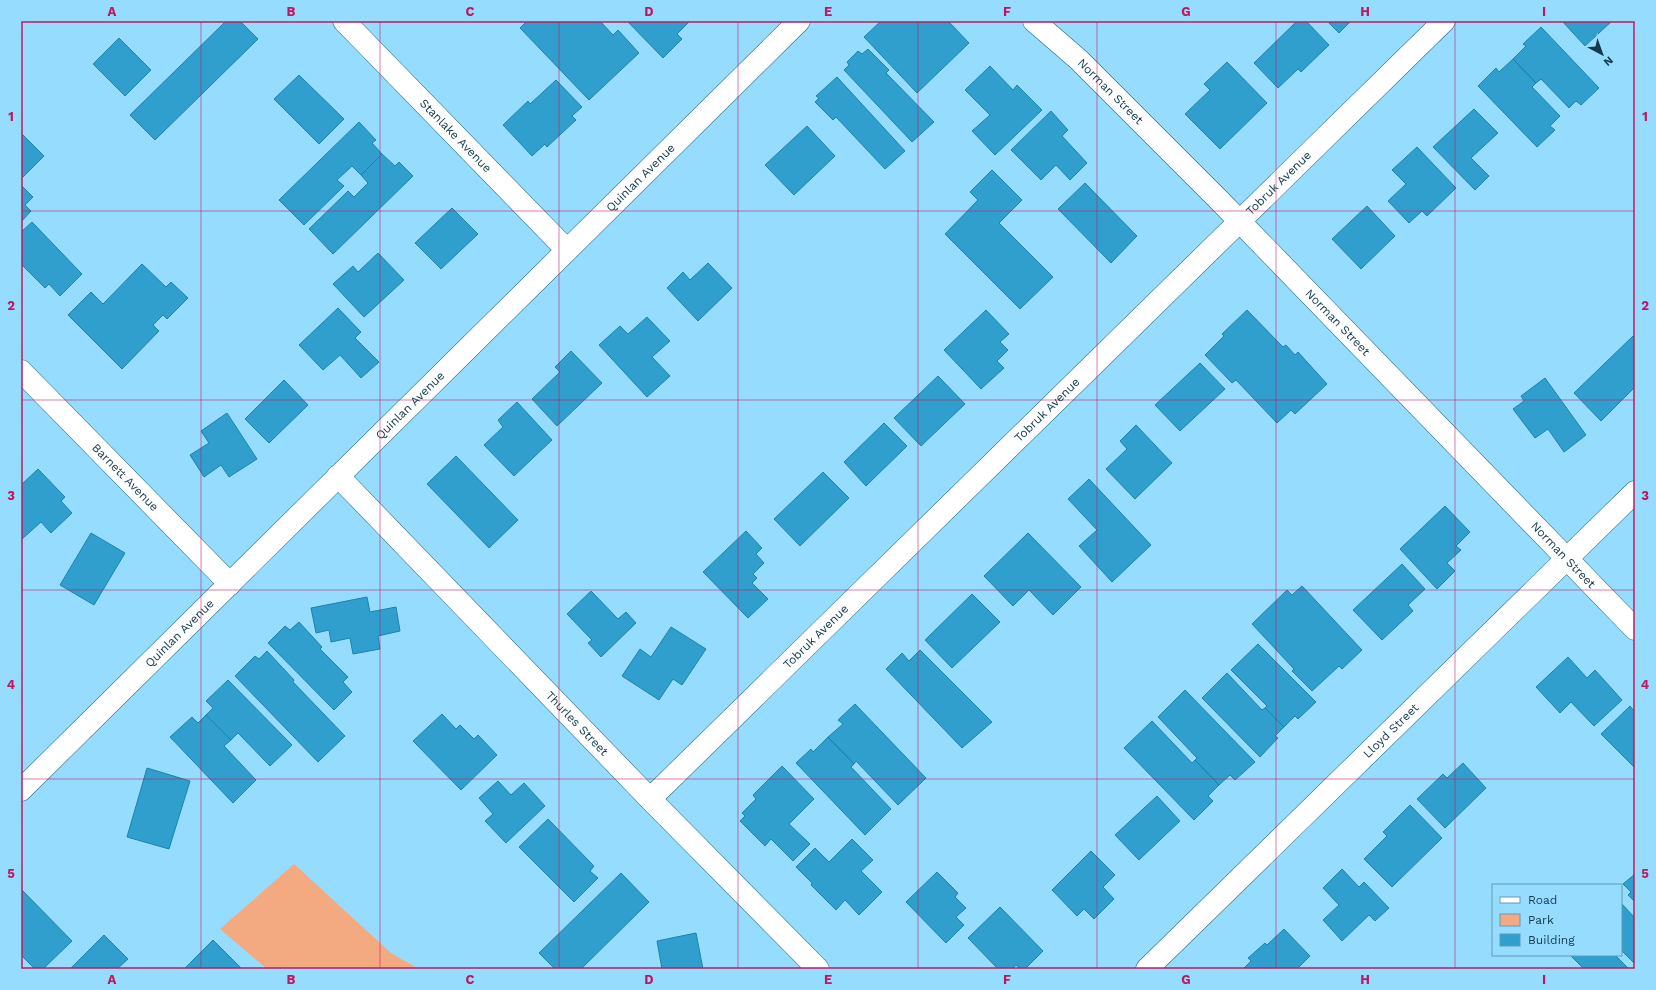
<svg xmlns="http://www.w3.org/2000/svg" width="1656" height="990" viewBox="0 0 1656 990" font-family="'Work Sans',sans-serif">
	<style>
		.green { fill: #f4aa80 }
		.building { fill: #309fcd; stroke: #1d83ab }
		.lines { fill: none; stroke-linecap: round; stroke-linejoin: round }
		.street-casing { stroke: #1b6584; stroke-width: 23 }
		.secondary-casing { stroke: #1b6584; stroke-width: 23 }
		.street { stroke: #fff; stroke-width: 22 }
		.secondary { stroke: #fff; stroke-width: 22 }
		.grid { fill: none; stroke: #c2185b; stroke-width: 1; stroke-opacity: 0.55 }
		.labels { text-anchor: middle; stroke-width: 4; stroke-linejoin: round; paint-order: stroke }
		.street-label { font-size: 12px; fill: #133a4c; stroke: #96dcff }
		.neatline { fill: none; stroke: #c2185b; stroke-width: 1.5 }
		.grid-label { font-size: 13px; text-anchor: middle; font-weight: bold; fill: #c2185b }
	</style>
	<rect width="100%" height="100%" fill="#96dcff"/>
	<path class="green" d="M294 864 391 953 419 969H267L220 929Z"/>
	<path class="building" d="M226 21H240L258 39 155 140 130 115Z
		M527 21H600L613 35 618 30 639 53 589 100 520 28Z
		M627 21H690L677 34 682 39 663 58Z
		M881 21H948L969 43 917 93 864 37Z
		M1297 21H1306L1329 45 1301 72 1298 69 1278 88 1254 63Z
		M1327 21H1351L1339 33Z
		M1562 21H1612L1585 46Z
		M1541 27 1599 88 1581 105 1576 101 1569 108 1541 79 1536 83 1513 59 1526 46 1523 44Z
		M119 38 151 70 125 96 93 64Z
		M868 49 889 70 886 73 934 122 912 142 844 70 849 65 847 62 858 51 862 54Z
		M1513 59 1536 83 1532 87 1560 116 1550 126 1555 130 1537 147 1478 86 1496 68 1499 72Z
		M1227 62 1267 103 1220 149 1185 114 1210 90 1204 84Z
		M990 66 1013 90 1017 85 1042 110 995 155 972 131 990 115 965 90Z
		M299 75 344 119 319 144 274 99Z
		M837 77 905 151 885 169 836 117 833 120 815 102 819 98 816 96Z
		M556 80 582 107 572 116 576 120 547 147 545 144 532 156 503 125 528 101 530 104Z
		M1474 109 1498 133 1471 158 1489 176 1475 190 1433 147Z
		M1051 111 1068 130 1062 136 1087 163 1070 180 1056 165 1041 180 1011 150Z
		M359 122 376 140 372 143 382 154 361 175 352 166 337 180 344 186 304 225 279 200Z
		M807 126 835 156 794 195 765 165Z
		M21 133 44 156 21 179Z
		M1417 147 1456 188 1427 216 1422 211 1409 223 1388 201 1406 184 1392 170Z
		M382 154 395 166 399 162 413 176 333 254 309 229 348 191 354 197 368 183 361 175Z
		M992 170 1022 200 999 223 1053 277 1020 309 945 234 978 200 970 192Z
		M1085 183 1137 236 1111 263 1058 209Z
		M21 185 33 197 25 205 31 211 21 222Z
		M1367 206 1395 236 1361 269 1332 239Z
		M452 208 478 234 441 269 415 243Z
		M32 222 82 274 60 296 49 284 45 288 21 264 23 258 21 256V232Z
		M378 253 404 280 364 317 333 284 353 266 358 272Z
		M708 263 732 288 698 321 667 288 683 272 690 280Z
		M142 264 166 287 171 282 188 298 167 319 163 315 153 325 159 331 122 369 68 315 91 292 103 304Z
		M338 308 361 332 355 338 379 362 361 378 340 355 323 370 299 345Z
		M986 310 1009 334 1000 342 1008 350 997 361 1004 368 981 389 944 350Z
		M1247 310 1283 347 1286 345 1295 355 1298 352 1327 384 1295 414 1291 410 1277 423 1236 380 1232 383 1205 355 1224 336 1222 334Z
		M647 317 670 341 652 357 670 376 647 397 599 345 620 326 628 334Z
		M1633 336 1635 338V387L1601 421 1574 393Z
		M571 351 602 383 557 426 532 399 560 372 555 367Z
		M1200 363 1225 389 1180 431 1155 405Z
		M938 376 965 404 921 446 894 418Z
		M1545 378 1586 435 1564 452 1548 429 1535 438 1513 409 1524 401 1521 396Z
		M284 380 308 405 269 443 245 419Z
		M517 402 552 440 514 476 484 445 503 427 498 420Z
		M227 413 257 459 229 477 221 465 204 477 190 455 209 443 201 431Z
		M884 423 907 446 866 486 844 462Z
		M1136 425 1172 463 1135 499 1106 469 1127 449 1120 441Z
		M456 456 518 520 489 548 427 484Z
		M38 469 65 497 61 501 72 513 51 533 41 522 21 540V485Z
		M823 472 849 498 800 546 774 519Z
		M1089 479 1151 545 1112 582 1079 546 1097 530 1068 499Z
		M1445 506 1470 532 1456 546 1461 550 1447 563 1455 571 1437 589 1400 549Z
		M746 531 762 548 756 554 764 563 753 574 757 578 752 583 768 599 748 618 703 572Z
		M91 533 125 553 94 605 60 585Z
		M1028 533 1081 587 1053 615 1029 590 1013 606 984 576Z
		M1402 564 1425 589 1408 605 1413 611 1382 640 1353 610Z
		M1302 586 1362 650 1342 669 1339 666 1312 691 1292 671 1294 669 1252 624 1287 590 1292 595Z
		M591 591 618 619 626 612 636 623 601 657 588 643 592 640 567 614Z
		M972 594 1000 622 952 668 925 640Z
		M367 597 370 612 396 607 400 631 378 636 380 649 353 654 350 638 331 642 329 630 316 633 311 608Z
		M299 622 322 647 320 649 348 677 343 682 352 692 334 710 268 643 285 626 290 630Z
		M671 627 706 649 682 685 673 679 659 700 622 676 640 649 651 657Z
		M1258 644 1316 702 1298 719 1295 716 1284 727 1265 708 1267 706 1231 670Z
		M920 650 992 722 962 748 886 669 902 653 909 661Z
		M267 651 294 680 293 682 345 736 318 762 235 676 255 656 259 659Z
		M1568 657 1587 678 1595 670 1622 700 1594 726 1571 702 1560 713 1536 687Z
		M1227 673 1262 710 1265 708 1284 727 1275 736 1278 738 1260 757 1202 698Z
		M228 680 292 745 270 766 238 733 231 740 206 715 213 708 206 701Z
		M1185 690 1255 762 1235 780 1230 775 1219 785 1195 760 1197 758 1158 717Z
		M855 704 926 778 898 805 856 761 854 764 828 737 843 724 838 720Z
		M1630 706 1635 712V768L1601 734Z
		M442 714 456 729 460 725 474 739 478 735 497 755 461 790 413 741Z
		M206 715 231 740 224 746 256 780 233 803 170 737 192 717 198 723Z
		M1152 721 1192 763 1195 760 1219 785 1208 796 1213 801 1194 820 1124 748Z
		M828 737 854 764 851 767 891 809 865 835 796 763 811 749 813 752Z
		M1463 763 1486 788 1445 828 1417 799 1443 774 1447 778Z
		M782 766 814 799 789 824 810 844 793 861 771 839 765 846 740 821 745 816 742 813 756 799 753 795Z
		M147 768 190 781 169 849 127 837Z
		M498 781 511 795 524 783 545 806 506 843 485 821 493 814 479 798Z
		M1157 796 1180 821 1139 860 1115 835Z
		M1410 805 1442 838 1392 887 1364 859 1387 836 1383 832Z
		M548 819 594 866 590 871 598 878 574 902 519 847Z
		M852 839 873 860 861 871 882 892 859 915 845 900 836 910 811 885 812 883 796 867 815 848 829 862Z
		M1091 851 1115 875 1103 887 1114 899 1094 919 1084 909 1077 916 1052 890Z
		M1342 869 1359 887 1364 882 1389 908 1375 921 1369 915 1342 941 1323 920 1339 905 1323 888Z
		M937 872 958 893 955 897 966 908 956 917 964 925 946 943 906 902Z
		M621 873 649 902 581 969H555L539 953Z
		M1635 874V902L1628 895 1631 892 1623 884Z
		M21 889 72 941 43 969H35L21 955Z
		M1621 903 1635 918V964L1621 950Z
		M1000 907 1043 951 1025 969H1021L1016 965 1012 969H998L968 938Z
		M1284 929 1310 956 1297 969H1243L1251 961 1248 958 1265 943 1267 945Z
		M696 933 703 969H662L657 941Z
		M104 935 128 959 117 969H70Z
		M213 940 242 969H184Z
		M1570 955H1615L1629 969H1584Z"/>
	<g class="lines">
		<defs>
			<g id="street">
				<path id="s1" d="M344 21 567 250"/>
				<path id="s2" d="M1034 21 1079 60 1217 198 1635 629"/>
				<path id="s3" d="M21 371 230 584"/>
				<path id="s4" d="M338 476 650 799 818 969"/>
				<path id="s5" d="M650 799 1444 21"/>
				<path id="s6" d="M1147 969 1635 492"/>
			</g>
			<g id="secondary">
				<path id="s7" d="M21 790 799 21"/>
			</g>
		</defs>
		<use href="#street" class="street-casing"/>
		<use href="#secondary" class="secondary-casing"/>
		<use href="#street" class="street"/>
		<use href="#secondary" class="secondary"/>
	</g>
	<path class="grid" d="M201 21V969M380 21V969M559 21V969M738 21V969M918 21V969M1097 21V969M1276 21V969M1455 21V969M21 211H1635M21 400H1635M21 590H1635M21 779H1635"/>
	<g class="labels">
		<g class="street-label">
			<text dy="4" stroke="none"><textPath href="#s2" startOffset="104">Norman Street</textPath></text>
			<text dy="4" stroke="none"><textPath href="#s1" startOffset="160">Stanlake Avenue</textPath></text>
			<text dy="4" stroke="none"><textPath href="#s7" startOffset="871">Quinlan Avenue</textPath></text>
			<text dy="4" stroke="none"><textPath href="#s5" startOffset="880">Tobruk Avenue</textPath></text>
			<text dy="4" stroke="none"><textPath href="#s2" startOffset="428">Norman Street</textPath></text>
			<text dy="4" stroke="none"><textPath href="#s7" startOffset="547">Quinlan Avenue</textPath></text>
			<text dy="4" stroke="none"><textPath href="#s5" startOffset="556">Tobruk Avenue</textPath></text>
			<text dy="4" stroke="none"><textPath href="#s3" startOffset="149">Barnett Avenue</textPath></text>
			<text dy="4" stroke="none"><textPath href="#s2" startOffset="752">Norman Street</textPath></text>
			<text dy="4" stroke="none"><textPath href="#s7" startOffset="223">Quinlan Avenue</textPath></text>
			<text dy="4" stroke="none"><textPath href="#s5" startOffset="232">Tobruk Avenue</textPath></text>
			<text dy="4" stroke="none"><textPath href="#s4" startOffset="344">Thurles Street</textPath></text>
			<text dy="4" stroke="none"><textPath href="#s6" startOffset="341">Lloyd Street</textPath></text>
		</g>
	</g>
	<rect width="1656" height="990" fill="none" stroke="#96dcff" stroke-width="44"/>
	<rect x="1492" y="884" width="130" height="72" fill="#96dcff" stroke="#629bb7"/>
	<rect x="1500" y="897" width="20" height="6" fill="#ffffff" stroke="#629bb7"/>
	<text x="1528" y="904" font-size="12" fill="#133a4c">Road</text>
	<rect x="1500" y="914" width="20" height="12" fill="#f4aa80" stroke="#629bb7"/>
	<text x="1528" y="924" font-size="12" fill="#133a4c">Park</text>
	<rect x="1500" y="934" width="20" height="12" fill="#309fcd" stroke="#629bb7"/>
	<text x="1528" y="944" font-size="12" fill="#133a4c">Building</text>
	<g transform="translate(1602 54) rotate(139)" stroke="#96dcff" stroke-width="3" paint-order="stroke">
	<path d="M0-3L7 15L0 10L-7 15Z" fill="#133a4c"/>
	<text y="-6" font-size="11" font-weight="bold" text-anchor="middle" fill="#133a4c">N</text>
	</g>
	<rect x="22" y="22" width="1612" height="946" class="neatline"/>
	<g class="grid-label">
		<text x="112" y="16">A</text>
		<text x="291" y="16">B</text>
		<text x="470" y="16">C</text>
		<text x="649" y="16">D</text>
		<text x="828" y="16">E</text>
		<text x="1007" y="16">F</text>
		<text x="1186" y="16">G</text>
		<text x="1365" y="16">H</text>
		<text x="1544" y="16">I</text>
		<text x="11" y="121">1</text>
		<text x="1645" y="121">1</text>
		<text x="11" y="310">2</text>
		<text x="1645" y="310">2</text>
		<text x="11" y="500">3</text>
		<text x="1645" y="500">3</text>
		<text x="11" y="689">4</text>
		<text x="1645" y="689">4</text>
		<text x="11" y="878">5</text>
		<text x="1645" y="878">5</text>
		<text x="112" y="984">A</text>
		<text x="291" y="984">B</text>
		<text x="470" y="984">C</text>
		<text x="649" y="984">D</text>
		<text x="828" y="984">E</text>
		<text x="1007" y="984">F</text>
		<text x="1186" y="984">G</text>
		<text x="1365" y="984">H</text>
		<text x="1544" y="984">I</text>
	</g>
</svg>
